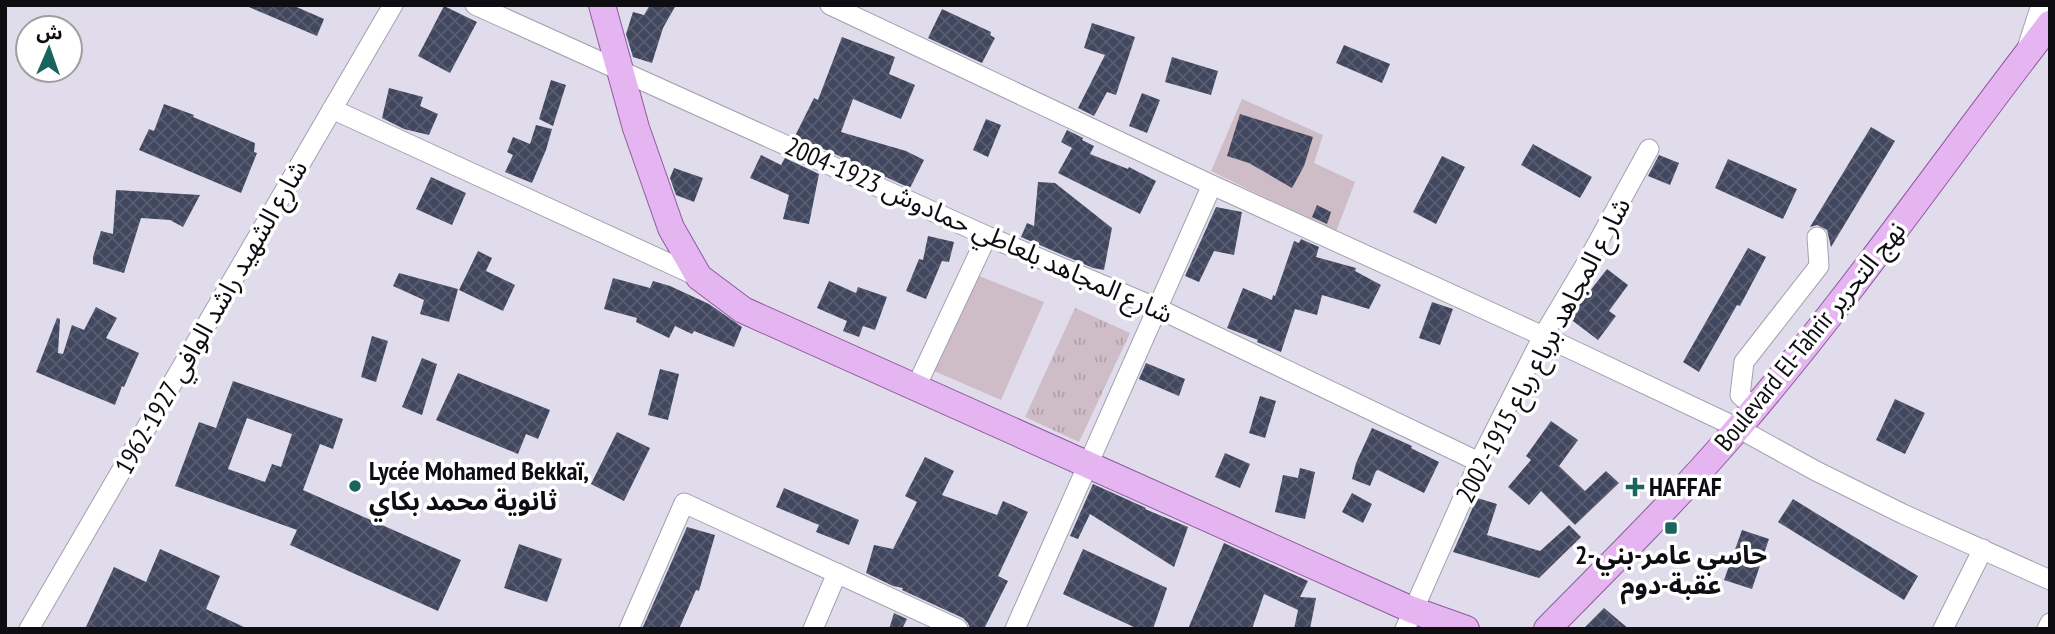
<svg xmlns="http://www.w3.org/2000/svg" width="2055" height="634" viewBox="0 0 2055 634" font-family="'PT Sans Narrow','Noto Sans Arabic',sans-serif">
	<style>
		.grass { fill: url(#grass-tufts) }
		.garden { fill: #cebcc6 }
		.building { fill: url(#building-cross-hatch); fill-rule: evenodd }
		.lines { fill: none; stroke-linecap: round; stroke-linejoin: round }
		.minor-casing { stroke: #a3a0af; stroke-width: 21 }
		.major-casing { stroke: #8f5a9d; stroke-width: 28 }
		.minor { stroke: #fff; stroke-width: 19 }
		.major { stroke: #e5b5f1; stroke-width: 26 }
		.poi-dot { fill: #19645d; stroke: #fff; stroke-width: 2.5 }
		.labels { text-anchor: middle; stroke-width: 7; stroke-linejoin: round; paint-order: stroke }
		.street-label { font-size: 26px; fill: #0e0d12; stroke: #fff }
		.poi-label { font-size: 26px; font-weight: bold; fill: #0e0d12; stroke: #fff; text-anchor: start }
	</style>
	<defs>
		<pattern id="grass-tufts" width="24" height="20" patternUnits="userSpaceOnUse" patternTransform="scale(1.75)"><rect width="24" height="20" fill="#cebcc6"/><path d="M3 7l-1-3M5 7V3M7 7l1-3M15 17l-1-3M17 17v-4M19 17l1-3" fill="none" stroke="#b0a0a9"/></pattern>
		<pattern id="building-cross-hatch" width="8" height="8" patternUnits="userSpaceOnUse" patternTransform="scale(1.75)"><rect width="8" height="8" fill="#41475f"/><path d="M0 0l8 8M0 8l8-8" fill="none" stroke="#595d71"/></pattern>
	</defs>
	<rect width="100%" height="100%" fill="#e0dcec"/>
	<path class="grass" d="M1075 308 1130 333 1079 442 1025 417Z"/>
	<path class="garden" d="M1242 99 1323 135 1314 163 1355 182 1336 232 1211 171Z
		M974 274 1044 302 1001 400 932 370Z"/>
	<path class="building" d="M244 5H292L324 19 317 36Z
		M650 5H676L663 28 652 63 633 57 626 34 633 12 644 15Z
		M444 6 477 22 450 73 418 56Z
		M942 9 991 32 990 35 995 38 982 63 928 38Z
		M1092 23 1135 37 1116 95 1107 92 1094 116 1078 108 1105 55 1084 48Z
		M842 37 895 57 889 74 915 85 901 119 853 99 841 132 906 151 924 160 910 188 795 136 814 98 818 100Z
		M1344 45 1390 64 1382 83 1336 63Z
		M1172 57 1218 71 1211 95 1165 82Z
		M551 80 566 85 553 126 539 119Z
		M389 88 423 97 420 106 438 114 429 135 404 129 382 118Z
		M1142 93 1160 100 1147 133 1129 126Z
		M164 104 194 115 193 117 255 143 254 152 257 153 241 193 139 150 149 129 154 131Z
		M1240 114 1313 137 1304 166 1292 188 1249 163 1227 156Z
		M986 119 1001 125 988 157 973 150Z
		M536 125 552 129 546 150 532 183 505 172 513 155 507 152 513 137 530 144Z
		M1871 127 1895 141 1831 247 1827 230 1817 225 1810 227Z
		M1067 130 1083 138 1082 140 1094 146 1090 154 1128 169 1129 167 1156 181 1140 214 1058 173 1072 148 1061 142Z
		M1533 144 1592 177 1580 198 1521 165Z
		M761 155 781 165 785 158 819 174 809 224 783 219 789 195 750 178Z
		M1659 155 1679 163 1670 185 1648 176Z
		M1442 156 1465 167 1436 224 1413 212Z
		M1728 159 1797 189 1783 219 1715 188Z
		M674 168 703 178 694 202 676 195 670 178Z
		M431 177 466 193 452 225 416 209Z
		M1038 182 1055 183 1112 228 1104 270 1093 268 1021 237 1027 223 1034 226Z
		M116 190 200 195 183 227 170 220 141 218 124 273 93 264V257L101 231 113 234Z
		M1317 205 1331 212 1327 224 1312 217Z
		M1216 207 1242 212 1234 255 1214 251 1199 282 1185 276Z
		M928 236 954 242 949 262 942 261 926 299 906 291 919 259 923 260Z
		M1301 239 1319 247 1316 257 1356 268 1355 271 1381 285 1369 309 1322 295 1317 315 1295 309 1281 352 1257 342 1258 340 1227 328 1243 288 1272 300 1273 295 1275 296 1294 241 1299 243Z
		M1748 248 1766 257 1740 306 1737 305 1699 372 1683 362Z
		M478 251 492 258 486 271 515 285 503 311 459 290Z
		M1607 269 1628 285 1609 311 1616 316 1598 340 1569 318Z
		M399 273 458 289 449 322 420 314 424 300 393 286Z
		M613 278 650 288 653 281 670 286 709 304 742 327 734 347 694 331 692 334 675 326 669 338 636 322 637 318 604 309Z
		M829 281 856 293 858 287 887 297 875 330 863 326 859 337 843 331 847 321 817 308Z
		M1432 302 1453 309 1440 345 1419 338Z
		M96 307 117 318 106 338 139 353 124 387 122 386 115 405 36 372 57 318 60 319 58 353 63 354 72 325 84 330Z
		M372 336 388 341 376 382 361 377Z
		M422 358 437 364 422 415 402 407Z
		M1146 363 1185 379 1179 396 1139 379Z
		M660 369 679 374 668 420 648 415Z
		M458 373 550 410 538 439 526 434 518 454 436 420Z
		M233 381 343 419 333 449 320 444 303 490 461 560 438 611 290 545 297 530 175 486 199 422 216 428ZM247 418 292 434 281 467 272 464 265 482 228 469Z
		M1260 396 1276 401 1265 438 1249 433Z
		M1895 399 1925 413 1905 454 1876 440Z
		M1551 421 1578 440 1559 466 1585 491 1606 471 1619 483 1575 525 1541 491 1529 505 1508 487 1531 460 1526 456Z
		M1372 428 1412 446 1411 448 1439 462 1424 493 1378 470 1376 471 1370 486 1352 479 1356 463Z
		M617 432 650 448 624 501 591 484Z
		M1225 453 1250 464 1240 488 1215 477Z
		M925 457 954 471 942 495 997 515 1003 501 1028 512 998 576 1008 581 984 629H970L968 623 963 618 902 590 903 588 893 586 866 573 874 545 893 549 917 502 905 496Z
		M1300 468 1315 472 1305 519 1275 512 1283 475 1298 478Z
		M1093 484 1146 508 1145 509 1188 527 1174 567 1090 514 1078 539 1070 536Z
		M784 488 859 520 849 545 816 532 819 525 776 507Z
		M1352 493 1372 504 1363 523 1342 512Z
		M1477 498 1497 504 1487 535 1540 551 1569 525 1581 537 1539 578 1453 552Z
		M1793 499 1918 576 1904 600 1778 522Z
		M687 527 715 535 699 591 696 590 679 629H642Z
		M1742 530 1769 539 1752 589 1724 580Z
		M1224 543 1308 581 1300 597 1316 598 1310 629H1294L1298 610 1264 594 1252 629H1188Z
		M519 544 562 559 547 602 504 588Z
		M160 549 220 576 206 609 248 629H85L114 567 146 582Z
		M1083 549 1167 588 1153 629H1138L1063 594Z
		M1604 608 1629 629H1583Z
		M894 613 907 619 902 629H889Z"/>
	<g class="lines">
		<defs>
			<path id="minor" d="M475 5 987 236 1157 308 1479 462
				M830 5 1212 185 1543 336 1738 428 1816 471 1903 514 2050 580
				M2028 45 2041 5
				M332 109 699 277
				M916 387 987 236
				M1754 408 1740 395 1744 362 1819 266 1817 237
				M29 629 393 5
				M629 629 684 503 958 629
				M813 629 837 573
				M1015 629 1212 185
				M1405 629 1479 462 1543 336 1587 262 1649 149
				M1943 629 1983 549
				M2047 629 2050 623"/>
			<path id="major" d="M602 5 636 128 671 228 699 277 743 310 1410 609 1466 629
				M1547 629C1612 563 1678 498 1738 428 1849 299 1946 158 2050 24"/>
		</defs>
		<use href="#minor" class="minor-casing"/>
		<use href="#major" class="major-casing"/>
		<use href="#minor" class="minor"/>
		<use href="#major" class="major"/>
	</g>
	<g class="poi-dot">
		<circle cx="355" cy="486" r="7"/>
		<path d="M1631.5 476.5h7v7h7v7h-7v7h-7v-7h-7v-7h7z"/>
		<rect x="1664" y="521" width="14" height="14" rx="3.5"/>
	</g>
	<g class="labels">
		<g class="street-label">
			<text transform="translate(979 230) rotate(24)" y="9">شارع المجاهد بلعاطي حمادوش 1923-2004</text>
			<text transform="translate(211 317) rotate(-60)" y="9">شارع الشهيد راشد الوافي 1927-1962</text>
			<text transform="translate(1810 336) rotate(-51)" y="9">Boulevard El-Tahrir نهج التحرير</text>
			<text transform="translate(1543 350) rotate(-62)" y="9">شار ع المجاهد برباع رباع 1915-2002</text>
		</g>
		<g class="poi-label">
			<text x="369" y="480">Lycée Mohamed Bekkaï,<tspan x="369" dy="30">ثانوية محمد بكاي</tspan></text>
			<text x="1649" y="496">HAFFAF</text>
			<text x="1671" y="564" text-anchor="middle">2-حاسي عامر-بني<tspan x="1671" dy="30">عقبة-دوم</tspan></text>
		</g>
	</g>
	<rect width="2055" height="634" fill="none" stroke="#0e0d12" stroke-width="14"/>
	<g transform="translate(49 49) rotate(2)"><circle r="33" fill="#ffffff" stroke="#9f9ea0" stroke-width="2"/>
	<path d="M0-5L12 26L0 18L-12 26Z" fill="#19645d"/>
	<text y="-10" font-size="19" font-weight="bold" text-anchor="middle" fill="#0e0d12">ش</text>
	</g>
</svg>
